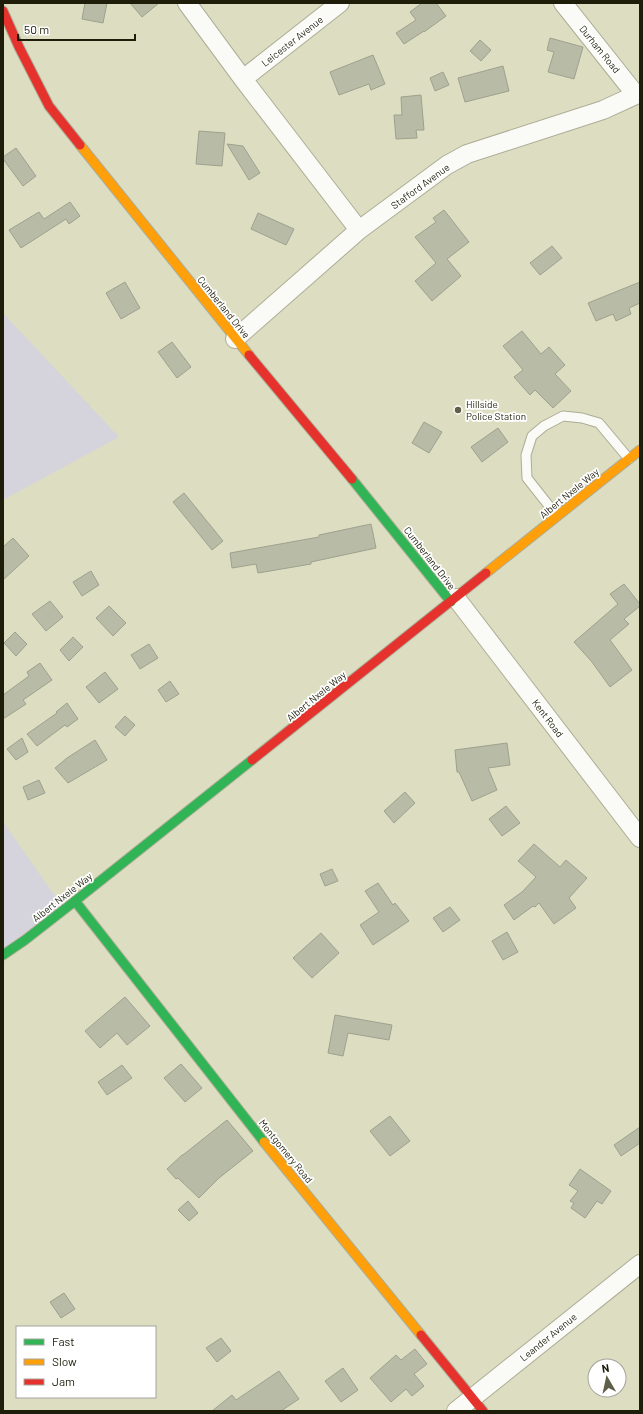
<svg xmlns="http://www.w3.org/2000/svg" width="643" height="1414" viewBox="0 0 643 1414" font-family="Barlow,sans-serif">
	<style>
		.green { fill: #d5d4dd }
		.building { fill: #b8bca7; stroke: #9ea18d }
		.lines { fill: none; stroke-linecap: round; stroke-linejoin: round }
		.lane-casing { stroke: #adad97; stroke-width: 11 }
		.street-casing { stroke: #adad97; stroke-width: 20 }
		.fast-casing { stroke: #adad97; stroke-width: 11 }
		.slow-casing { stroke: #adad97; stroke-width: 11 }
		.jam-casing { stroke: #adad97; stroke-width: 11 }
		.lane { stroke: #fafaf6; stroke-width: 9 }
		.street { stroke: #fafaf6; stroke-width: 18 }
		.fast { stroke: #30b455; stroke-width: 9 }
		.slow { stroke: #ff9f0a; stroke-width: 9 }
		.jam { stroke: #e5322d; stroke-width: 9 }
		.poi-dot { fill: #60604a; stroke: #fff; stroke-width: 1.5 }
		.labels { text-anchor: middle; stroke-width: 3.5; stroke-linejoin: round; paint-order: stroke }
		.street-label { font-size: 10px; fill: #1d1d0a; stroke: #fff }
		.poi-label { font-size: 10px; fill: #1d1d0a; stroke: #fff; text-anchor: start }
	</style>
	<rect width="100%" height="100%" fill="#ddddc1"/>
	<path class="green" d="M3 313 119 437 3 500Z
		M3 822 62 906 3 949Z"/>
	<path class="building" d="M85 3H107L103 23 82 19Z
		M130 3H159L142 17Z
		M422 3H436L446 16 424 32V31L404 44 396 33 416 20 410 12Z
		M550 38 583 47 574 79 548 72 554 52 547 50Z
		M480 40 491 50 481 61 470 51Z
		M373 55 385 84 371 90 369 84 339 95 330 72Z
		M503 66 509 91 465 102 458 78Z
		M443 72 449 85 435 91 430 78Z
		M421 95 424 130H416L417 138 396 139 394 115H402L401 97Z
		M199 131 225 133 222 166 196 164Z
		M227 144 243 146 260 173 249 180Z
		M16 148 36 176 23 186 3 159V157Z
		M70 202 80 216 69 224 66 219 21 248 9 230 39 212 44 219Z
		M444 210 469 242 447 259 461 276 432 301 415 281 436 263 415 237 436 222 433 218Z
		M258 213 294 229 286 245 251 229Z
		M552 246 562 258 540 275 530 263Z
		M125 282 140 308 121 319 106 293Z
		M640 282V303L629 308 631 314 616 321 613 314 596 321 588 303Z
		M522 331 541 354 549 347 565 365 555 374 571 391 553 408 535 390 530 395 514 377 523 370 503 346Z
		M172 342 191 367 177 378 158 352Z
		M424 422 442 432 429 453 412 443Z
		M498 428 508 442 482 462 471 447Z
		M184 493 223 541 212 550 173 502Z
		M371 524 376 548 311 562V564L258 573 256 564 232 568 230 553 319 537V535Z
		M13 538 29 556 3 580V547Z
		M91 571 99 585 82 596 73 582Z
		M624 584 640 604V606L624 619 629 624 610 640 632 670 610 687 592 662 574 642 618 604 610 594Z
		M50 601 63 617 46 631 32 614Z
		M109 606 126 623 113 636 96 618Z
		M15 632 27 644 16 656 4 643Z
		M73 637 83 647 69 661 60 650Z
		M149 644 158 658 140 669 131 655Z
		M40 663 52 680 23 700 26 704 3 719V695L29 676 27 672Z
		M105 672 118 689 99 703 86 687Z
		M170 681 179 694 166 702 158 690Z
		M67 703 78 719 67 727 65 725 37 746 27 734 57 713 56 712Z
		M125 716 135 725 125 736 115 727Z
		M22 738 28 752 16 760 7 749Z
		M95 740 107 760 68 783 55 768 67 758Z
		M507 743 510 765 488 768 497 790 472 801 459 772H457L455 750Z
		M39 780 45 793 28 800 23 787Z
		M405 792 415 803 394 823 384 811Z
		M506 806 520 823 502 836 489 819Z
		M534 844 560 867 566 860 587 878 569 898 576 908 554 924 539 903 535 907 533 906 514 920 504 905 522 892 536 877 518 861Z
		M332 869 338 881 325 886 320 874Z
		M378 883 393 905 395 903 409 921 373 945 360 925 379 912 365 891Z
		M450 907 460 920 443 932 433 918Z
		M507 932 518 952 503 960 492 941Z
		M321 933 339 953 312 978 293 958Z
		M125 997 150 1026 127 1045 117 1033 100 1048 85 1031Z
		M335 1015 392 1025 389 1040 348 1033 343 1056 328 1053Z
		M181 1064 202 1088 185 1102 164 1078Z
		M122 1065 132 1078 107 1095 98 1082Z
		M390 1116 410 1141 390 1156 370 1131Z
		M227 1120 253 1151 219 1178 199 1198 178 1178 176 1179 167 1169 182 1155H183Z
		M640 1127V1143L621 1156 614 1145Z
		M580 1169 611 1191 602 1204 597 1201 585 1218 571 1208 574 1203 570 1201 578 1191 569 1185Z
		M188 1201 198 1213 189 1221 178 1210Z
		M64 1293 75 1309 61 1318 50 1302Z
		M221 1338 231 1351 217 1362 206 1348Z
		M415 1349 427 1364 414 1374 424 1386 412 1396 406 1389 391 1402 370 1378 396 1355 401 1360Z
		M343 1368 358 1390 341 1402 325 1381Z
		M279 1371 299 1399 281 1411H212L232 1395 236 1400Z"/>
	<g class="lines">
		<defs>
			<path id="lane" d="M557 516 527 478 526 455 532 436 544 426 563 416 582 418 599 423 629 459"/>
			<path id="street" d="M187 3 243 79 359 230
				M563 3 636 95
				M243 79 340 3
				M235 339 359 230 447 165 467 154 603 110 640 93
				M456 598 640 838
				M456 1411 640 1264"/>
			<path id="fast" d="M352 479 451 602
				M75 901 264 1142
				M3 955 25 940 75 901 252 760"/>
			<path id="slow" d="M80 145 249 355
				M486 573 640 450
				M264 1142 421 1335"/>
			<path id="jam" d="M3 11 19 47 49 106 80 145
				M249 355 352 479
				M252 760 486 573
				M421 1335 483 1411"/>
		</defs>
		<use href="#lane" class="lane-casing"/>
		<use href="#street" class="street-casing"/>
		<use href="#fast" class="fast-casing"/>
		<use href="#slow" class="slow-casing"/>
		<use href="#jam" class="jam-casing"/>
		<use href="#lane" class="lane"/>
		<use href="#street" class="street"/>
		<use href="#fast" class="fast"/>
		<use href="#slow" class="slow"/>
		<use href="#jam" class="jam"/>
	</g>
	<circle class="poi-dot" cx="458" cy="410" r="4"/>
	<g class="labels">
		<g class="street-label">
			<text transform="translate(292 41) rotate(-38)" y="4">Leicester Avenue</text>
			<text transform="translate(600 49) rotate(51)" y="4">Durham Road</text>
			<text transform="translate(420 186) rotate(-36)" y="4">Stafford Avenue</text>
			<text transform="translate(224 307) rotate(51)" y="4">Cumberland Drive</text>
			<text transform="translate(569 493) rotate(-39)" y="4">Albert Nxele Way</text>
			<text transform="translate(430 558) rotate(52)" y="4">Cumberland Drive</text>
			<text transform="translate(316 696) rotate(-39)" y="4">Albert Nxele Way</text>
			<text transform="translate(548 718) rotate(53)" y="4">Kent Road</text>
			<text transform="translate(62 897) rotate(-38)" y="4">Albert Nxele Way</text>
			<text transform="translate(286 1151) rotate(51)" y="4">Montgomery Road</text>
			<text transform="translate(548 1337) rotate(-39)" y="4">Leander Avenue</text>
		</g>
		<g class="poi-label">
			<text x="466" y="408">Hillside<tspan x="466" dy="12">Police Station</tspan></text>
		</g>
	</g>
	<rect width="643" height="1414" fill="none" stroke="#1d1d0a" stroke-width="8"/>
	<rect x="16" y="1326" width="140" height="72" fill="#ffffff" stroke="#a5a59d"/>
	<rect x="24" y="1339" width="20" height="6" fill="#30b455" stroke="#a5a59d"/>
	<text x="52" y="1346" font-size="12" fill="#1d1d0a">Fast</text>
	<rect x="24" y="1359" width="20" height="6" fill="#ff9f0a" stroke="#a5a59d"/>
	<text x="52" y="1366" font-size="12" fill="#1d1d0a">Slow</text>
	<rect x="24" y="1379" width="20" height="6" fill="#e5322d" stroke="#a5a59d"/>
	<text x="52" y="1386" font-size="12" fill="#1d1d0a">Jam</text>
	<g transform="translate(607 1378) rotate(351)"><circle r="19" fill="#ffffff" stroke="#a5a59d"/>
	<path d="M0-3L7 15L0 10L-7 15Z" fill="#60604a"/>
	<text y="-6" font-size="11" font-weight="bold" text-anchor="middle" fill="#1d1d0a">N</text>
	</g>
	<path d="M18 34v6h117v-6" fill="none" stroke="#1d1d0a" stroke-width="2"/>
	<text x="24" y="34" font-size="12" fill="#1d1d0a" stroke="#ffffff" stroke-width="3" paint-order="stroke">50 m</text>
</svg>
